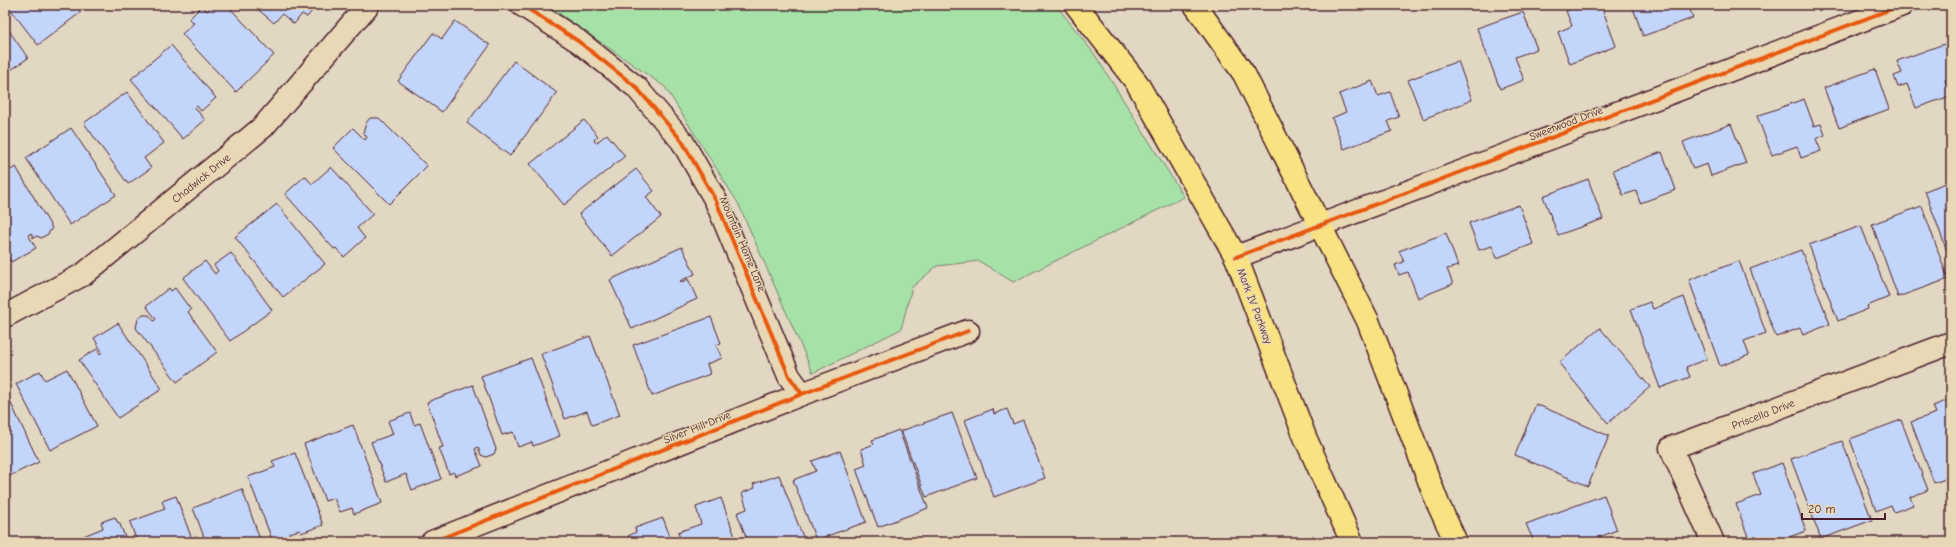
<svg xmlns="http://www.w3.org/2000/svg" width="1956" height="547" viewBox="0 0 1956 547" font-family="'Comic Neue',sans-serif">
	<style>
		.green { fill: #a6e2a8; stroke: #78806a }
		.building { fill: #c4d5fb; stroke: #4a1f2b }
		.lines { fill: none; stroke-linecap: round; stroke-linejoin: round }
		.minor-casing { stroke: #4a1f2b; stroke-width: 25 }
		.major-casing { stroke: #4a1f2b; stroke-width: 25 }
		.minor { stroke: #e9d8b5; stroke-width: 22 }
		.major { stroke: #f8e281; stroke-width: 22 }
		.cycleway-casing { stroke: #e9d8b5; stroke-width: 6 }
		.cycleway { stroke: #e8590c; stroke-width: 4 }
		.labels { text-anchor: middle; stroke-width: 3; stroke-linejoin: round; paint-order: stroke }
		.street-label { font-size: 11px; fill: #4a1f2b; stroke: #e9d8b5 }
	</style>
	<rect width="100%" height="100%" fill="#e2d7c3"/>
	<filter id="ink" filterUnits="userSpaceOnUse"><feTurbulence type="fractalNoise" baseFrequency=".025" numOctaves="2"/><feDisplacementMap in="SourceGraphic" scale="8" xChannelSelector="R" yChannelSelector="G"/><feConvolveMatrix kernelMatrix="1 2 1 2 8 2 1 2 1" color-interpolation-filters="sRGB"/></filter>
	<g filter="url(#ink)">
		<path class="green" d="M547 5H1056L1095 55 1184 197 1013 282 979 261 937 266 912 287 901 329 813 373 738 203 665 87Z"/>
		<path class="building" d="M7 5H75L81 12 38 45Z
			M213 5H227L274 55 236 92 182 34 194 23 189 19 202 6 207 11Z
			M253 5H317L307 17 302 14 294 24 282 14 274 23Z
			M1581 5H1601L1616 46 1570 64 1558 32 1572 26 1566 11Z
			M1632 5H1688L1693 18 1643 36Z
			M1523 12 1537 49 1515 57 1524 80 1500 89 1477 28Z
			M455 21 490 45 442 112 398 81 433 33 442 39Z
			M5 25 28 58 5 74Z
			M1944 44 1951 63V78L1945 80 1950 96 1916 108 1907 84 1898 87 1894 76 1902 73 1897 61Z
			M171 45 216 98 201 111 197 106 195 108 205 120 183 139 131 79Z
			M514 61 557 93 510 156 467 123Z
			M1458 61 1472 100 1423 119 1408 80Z
			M1875 69 1889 109 1839 128 1824 88Z
			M1372 81 1378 96 1390 92 1399 117 1388 121 1392 131 1344 149 1332 118 1346 112 1339 94Z
			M127 92 164 143 144 158 151 168 128 184 84 123Z
			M1804 99 1814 126 1821 124 1825 135 1816 139 1821 151 1801 158 1797 146 1772 155 1757 116Z
			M370 118H379L427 166 389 204 333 148 353 128 365 140 367 137 363 133 366 123Z
			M584 120 598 136 594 140 596 143 607 134 625 156 564 205 530 164Z
			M1731 124 1746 163 1711 176 1707 164 1693 169 1683 142Z
			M71 128 116 195 70 225 26 158Z
			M1662 152 1676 190 1640 203 1636 191 1623 195 1613 170Z
			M16 167 52 228 48 234 41 238 37 236 33 238 31 233 28 235 36 248 11 262 5 252V173Z
			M331 167 373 214 357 228 365 238 344 257 336 248 334 249 285 194 305 176 312 184Z
			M636 169 654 191 646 197 661 217 612 256 579 214Z
			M1588 179 1603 219 1558 235 1543 196Z
			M1951 181V262L1925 191Z
			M277 204 325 264 283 297 235 237Z
			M1519 205 1533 244 1497 258 1492 246 1479 250 1469 223Z
			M1922 206 1948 279 1898 297 1872 224Z
			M1861 226 1889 297 1867 306 1868 309 1838 321 1809 245Z
			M1446 233 1458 266 1447 269 1453 284 1418 298 1408 272 1399 275 1395 265 1404 262 1399 251Z
			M682 247 695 274 680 281 682 282 688 279 697 299 632 329 610 280Z
			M1801 250 1830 324 1803 335 1800 328 1776 337 1750 269Z
			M231 253 272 310 230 341 183 278 205 261 215 274 218 271 214 265Z
			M1739 261 1766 333 1744 341 1749 355 1720 366 1689 280Z
			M169 288 171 291 175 288 191 310 188 312 217 352 177 382 136 328 138 319 143 315H149L154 321 156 319 146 306Z
			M1684 297 1707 359 1686 367 1690 377 1660 388 1631 309 1650 302 1653 309Z
			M711 317 721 343 716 345 722 358 707 364 710 374 652 396 633 345Z
			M118 323 162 389 118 418 79 360 97 349 100 354 102 352 94 338Z
			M1600 328 1650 387 1608 423 1559 363Z
			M590 336 620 415 592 425 587 411 565 419 541 354Z
			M531 358 560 436 533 446 532 442 518 447 513 432 502 435 481 376Z
			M67 369 97 426 50 450 16 384 40 371 45 380Z
			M473 385 496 449 494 454 486 457 481 455 478 447 475 449 482 466 455 476 454 472 449 474 439 448 443 447 427 402Z
			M5 391 39 462 5 478Z
			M1951 399V477L1934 483 1911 422 1936 413 1933 406Z
			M1536 404 1609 436 1588 486 1515 455Z
			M993 409 994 414 1007 409 1013 424 1023 420 1045 478 994 497 965 420Z
			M410 413 414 425 420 423 441 479 412 490 406 474 386 482 371 442 393 434 388 421Z
			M952 413 977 478 926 497 901 431Z
			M1901 420 1928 490 1910 497 1913 505 1894 512 1891 505 1876 511 1850 439Z
			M353 425 382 503 354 514 352 508 340 512 334 498 325 501 304 444Z
			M899 430 928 508 878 527 856 469 866 465 861 449 874 444 872 440Z
			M1842 441 1872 520 1821 539 1791 459Z
			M840 451 866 522 816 540 793 480 816 471 812 461Z
			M295 453 323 525 301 533 300 530 289 533 290 536 273 542 248 477 275 467 272 461Z
			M1782 463 1806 531 1775 542H1750L1736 504 1761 495 1753 474Z
			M779 475 805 542H748L737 513 747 509 742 493 755 488 753 484Z
			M242 489 261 542H206L193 508Z
			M1604 495 1617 530 1594 539 1595 542H1534L1526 524Z
			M176 496 193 542H137L130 522 165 509 162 501Z
			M721 498 737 542H681L678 532 701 524 696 507Z
			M115 517 118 523 119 522 127 542H69L103 528 101 522Z
			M663 518 672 542H620L629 539 628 536 636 532 635 528Z"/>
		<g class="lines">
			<defs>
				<path id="minor" d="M522 5 578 41 636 87 682 141 716 201 789 376 802 394
					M1236 257 1902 5
					M5 316 84 274 263 127 368 5
					M432 542 802 394 968 331
					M1713 542 1671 448 1951 343"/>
				<path id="major" d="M1076 5 1137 83 1236 257 1305 437 1352 542
					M1195 5 1244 74 1368 321 1438 504 1456 542"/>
			</defs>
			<use href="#minor" class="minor-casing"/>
			<use href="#major" class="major-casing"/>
			<use href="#minor" class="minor"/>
			<use href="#major" class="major"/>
			<defs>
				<path id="cycleway" d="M522 5 578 41 636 87 682 141 716 201 789 376 802 394
					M1236 257 1902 5
					M432 542 802 394 968 331"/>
			</defs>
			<use href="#cycleway" class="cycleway-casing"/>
			<use href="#cycleway" class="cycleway"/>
		</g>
	</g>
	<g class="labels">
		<g class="street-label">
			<text transform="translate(1566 123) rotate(-21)" y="4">Sweetwood Drive</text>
			<text transform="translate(201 178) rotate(-39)" y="4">Chadwick Drive</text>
			<text transform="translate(743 244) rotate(67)" y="4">Mountain Home Lane</text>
			<text transform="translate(1255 306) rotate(69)" y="4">Mark IV Parkway</text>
			<text transform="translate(1763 414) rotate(-21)" y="4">Priscella Drive</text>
			<text transform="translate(697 427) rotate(-22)" y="4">Silver Hill Drive</text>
		</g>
	</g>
	<rect width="1956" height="547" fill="none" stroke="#e9d8b5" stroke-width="20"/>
	<rect x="10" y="10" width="1936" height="527" fill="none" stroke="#4a1f2b" stroke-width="1.5" filter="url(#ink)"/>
	<path d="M1802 513v6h83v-6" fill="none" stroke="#4a1f2b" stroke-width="2"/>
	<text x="1808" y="513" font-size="12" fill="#4a1f2b" stroke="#e9d8b5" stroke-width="3" paint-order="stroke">20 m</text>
</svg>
